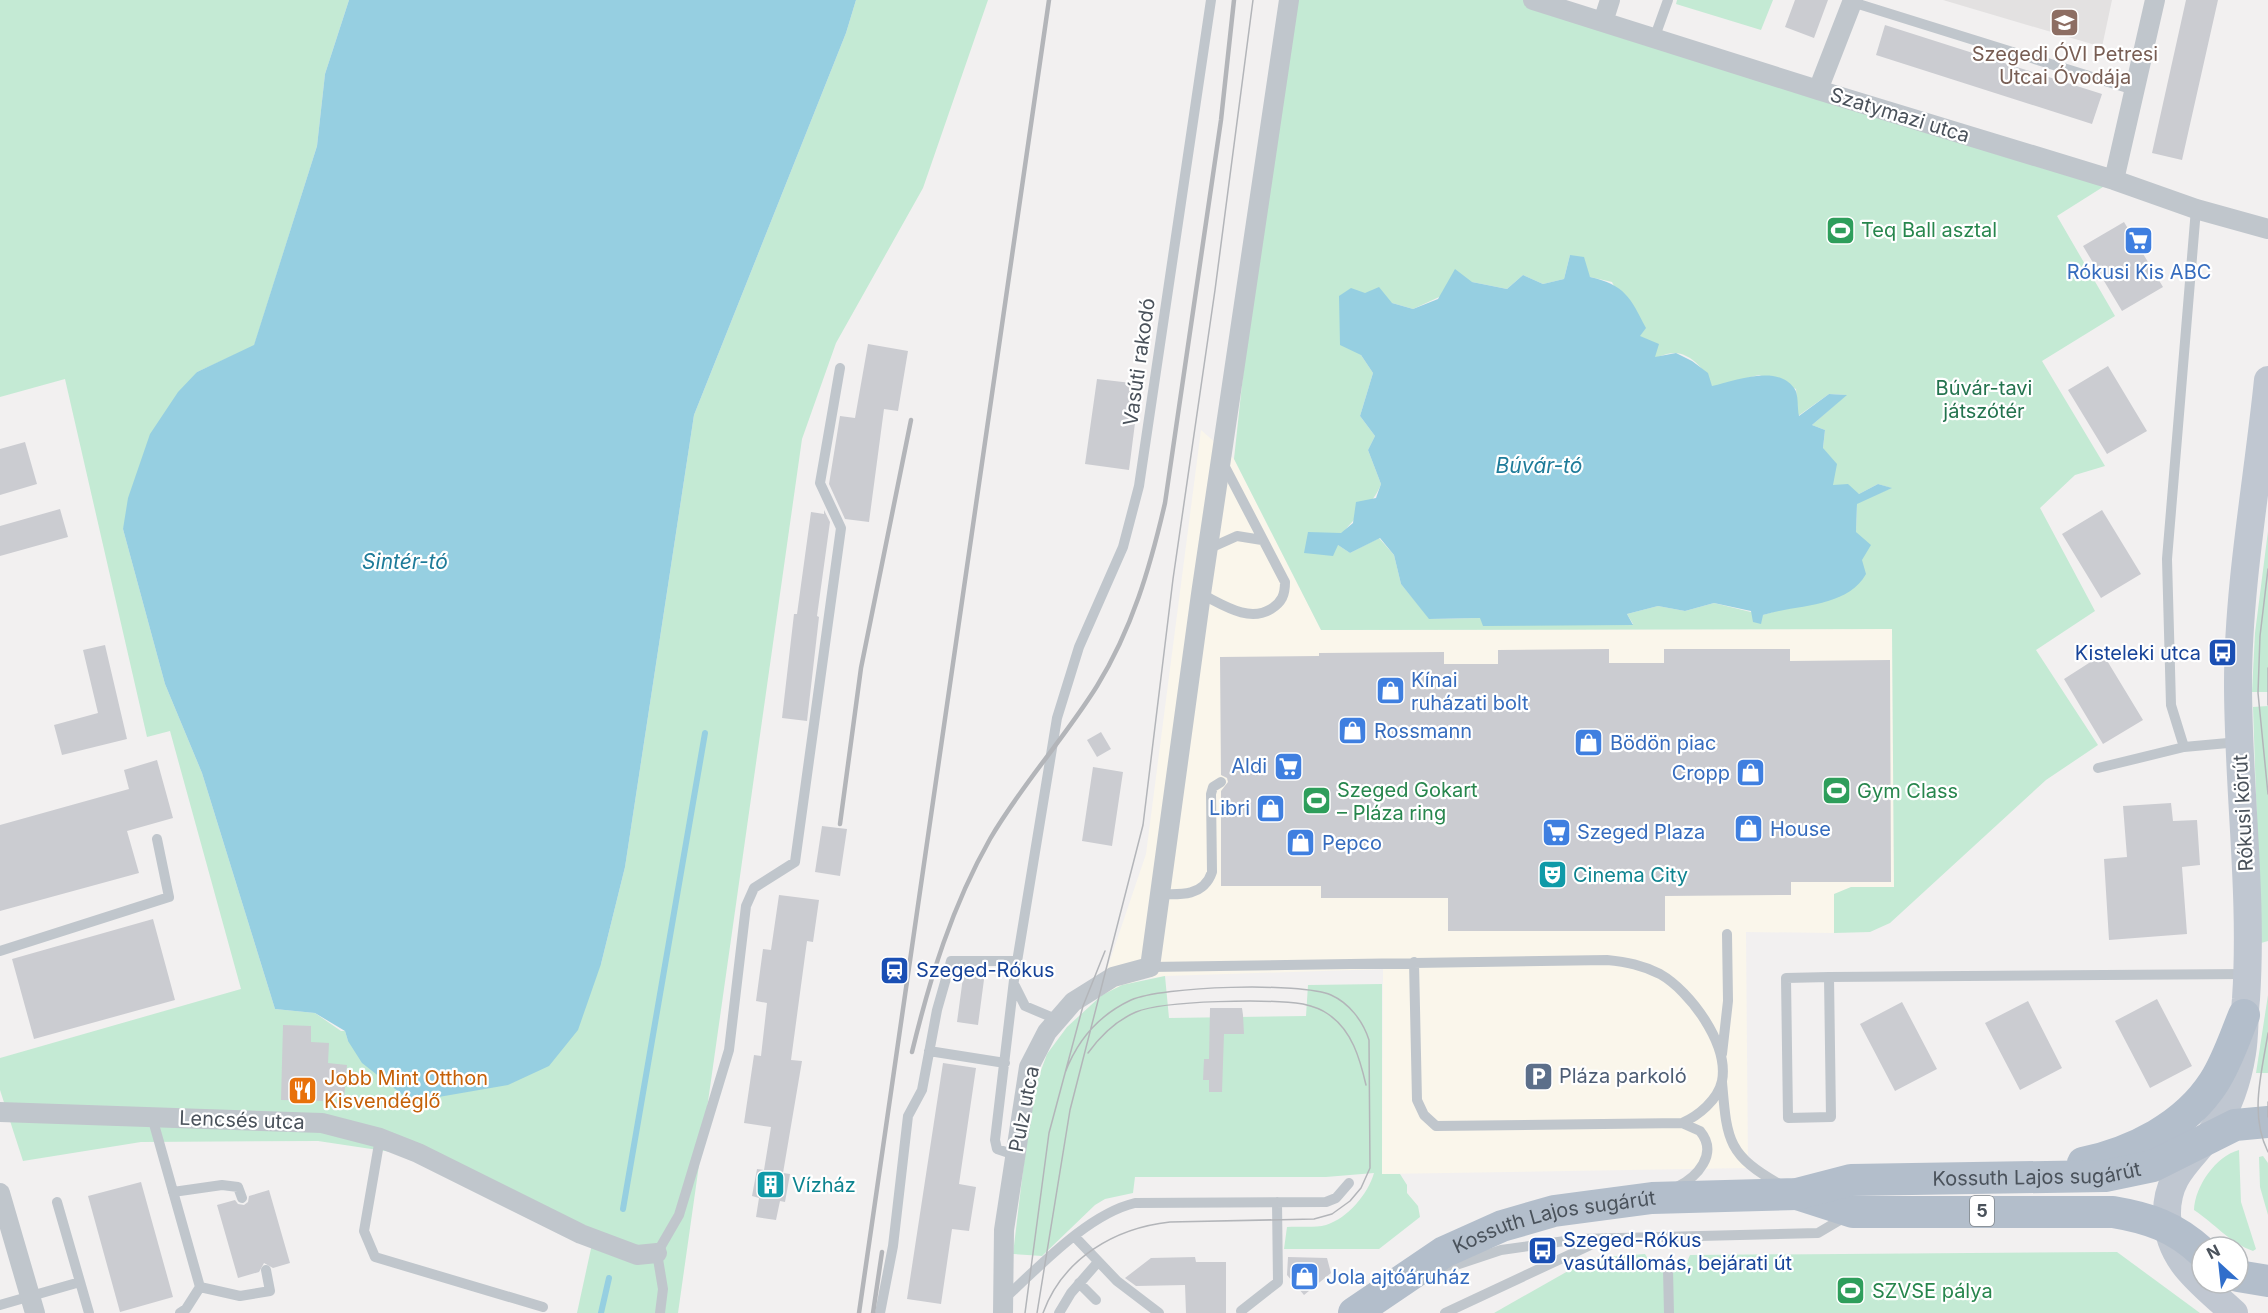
<svg xmlns="http://www.w3.org/2000/svg" width="2268" height="1313" viewBox="0 0 2268 1313" font-family="Inter,sans-serif">
	<style>
		.commercial { fill: #faf6eb }
		.education { fill: #e3e1e1 }
		.green { fill: #c4ead4; fill-rule: evenodd }
		.water { fill: #96cfe1 }
		.lines { fill: none; stroke-linecap: round; stroke-linejoin: round }
		.stream { stroke: #96cfe1; stroke-width: 6 }
		.building { fill: #cbccd1 }
		.lane { stroke: #c0c6cc; stroke-width: 10 }
		.street { stroke: #c0c6cc; stroke-width: 20 }
		.secondary { stroke: #c0c7d1; stroke-width: 28 }
		.primary { stroke: #b3becb; stroke-width: 32 }
		.tram { stroke: #b3b5b9; stroke-width: 1.5 }
		.rail { stroke: #b3b5b9; stroke-width: 4.5 }
		.labels { text-anchor: middle; stroke-width: 4.5; stroke-linejoin: round; paint-order: stroke }
		.shield { fill: #fff; stroke: #80868c; stroke-width: 1.5 }
		.shield-label { font-size: 18px; font-weight: bold; fill: #4a525b }
		.education-label { font-size: 20px; fill: #785e54; stroke: #fff }
		.street-label { font-size: 20px; fill: #4a525b; stroke: #fff }
		.leisure-label { font-size: 20px; fill: #27864d; stroke: #fff; text-anchor: start }
		.shop-label { font-size: 20px; fill: #366cbe; stroke: #fff; text-anchor: start }
		.park-label { font-size: 20px; fill: #23734e; stroke: #fff }
		.transit-label { font-size: 20px; fill: #164399; stroke: #fff; text-anchor: start }
		.culture-label { font-size: 20px; fill: #0d838f; stroke: #fff; text-anchor: start }
		.service-label { font-size: 20px; fill: #4e5e75; stroke: #fff; text-anchor: start }
		.food-label { font-size: 20px; fill: #c56008; stroke: #fff; text-anchor: start }
		.water-label { font-size: 21px; font-style: italic; fill: #1e7b99; stroke: #fff }
	</style>
	<rect width="100%" height="100%" fill="#f2f0f0"/>
	<path class="commercial" d="M1201 430 1234 459 1321 630 1892 629 1894 887H1851L1835 894 1834 933 1746 932 1748 1168 1382 1174 1383 969 1165 976 1143 979 1102 995 1103 981 1146 854Z"/>
	<path class="education" d="M1943 0H2112L2102 47Z"/>
	<path class="green" d="M0 0H349L325 74 317 146 254 346 197 372 123 529 165 684 202 773 275 1009 315 1013 341 1031H345L348 1041 601 964 625 867 694 415 846 33 856 0H988L923 188 836 343 802 439 678 1313H577L592 1244 398 1153 318 1141 141 1142 23 1161 0 1090V1058L241 989 170 731 147 737 65 379 0 397Z
		M1289 0H1533L2114 180 2057 216 2115 316 2042 361 2105 466 2075 475 2040 508 2095 611 2036 650 2098 745 2046 780 1890 923 1870 932 1834 933V894L1851 887H1894L1892 629 1321 630 1234 459 1272 106ZM1570 255 1590 277 1612 282 1639 336 1655 358C1661 356 1668 353 1674 353 1691 353 1708 372 1712 387L1759 375 1796 389 1798 416 1829 394 1846 395 1812 425 1825 430 1823 448 1833 485 1859 494 1878 484 1891 488 1857 503 1856 532 1861 561 1782 609 1763 615 1714 603 1685 611 1658 606 1627 614 1633 624 1481 618 1430 619 1401 584 1394 555 1379 538 1350 553 1338 545C1344 522 1372 509 1381 484L1368 450 1375 436 1360 416 1373 373 1361 355 1392 303 1413 309 1472 282 1507 289 1523 275 1543 284 1564 279Z
		M1677 0H1773L1761 30 1676 4Z
		M2268 531V692H2252L2255 633Z
		M2268 706V941L2261 943 2253 707Z
		M1165 976 1169 1018 1306 1016 1308 985 1382 984V1174H1400L1407 1185V1193L1418 1206 1420 1217 1379 1249H1284L1287 1227C1299 1226 1315 1228 1326 1225 1348 1218 1368 1194 1374 1173L1326 1177H1135L1133 1193 1105 1199 1095 1205 1042 1256 1013 1254 1032 1095 1047 1054 1067 1027 1102 995 1122 985Z
		M2268 995V1073H2256Z
		M2239 1150 2241 1202 2256 1249 2253 1251C2230 1243 2214 1223 2194 1210 2195 1186 2216 1156 2239 1150Z
		M2263 1156 2268 1163V1215L2260 1187 2259 1157Z
		M2117 1252 2200 1313H1494L1591 1258 1645 1254 1655 1270 1684 1269 1690 1255Z"/>
	<path class="water" d="M349 0H856L846 33 694 415 625 867 601 964 578 1030 549 1066 508 1085 427 1099 404 1096 362 1063 348 1041 345 1031 315 1013 275 1009 202 773 165 684 123 529 128 498 150 434 178 392 197 372 254 345 317 146 325 74Z
		M1570 255 1584 257 1590 277C1625 285 1630 297 1646 328L1640 336 1659 344 1655 357 1676 353 1692 361 1708 373 1712 386C1735 381 1777 364 1794 388 1799 394 1797 408 1799 416L1829 394 1847 395 1812 425 1825 430 1823 448 1837 464 1833 485 1848 484 1859 494 1878 484 1892 488 1857 504 1856 532 1871 545 1862 560 1866 574C1847 608 1798 604 1763 615L1761 624 1753 622 1751 611 1714 603 1685 611 1658 606 1627 614 1633 625 1483 626 1480 618 1429 619 1401 584 1394 555 1380 538 1350 553 1338 545 1333 556 1304 553 1308 532 1341 533 1353 523 1356 502 1376 498 1381 484 1368 450 1375 436 1360 416 1373 373 1361 355 1340 345 1339 296 1351 288 1365 293 1379 287 1392 303 1413 309 1438 299 1455 269 1472 282 1507 289 1523 275 1543 284 1564 279Z"/>
	<g class="lines">
		<path class="stream" d="M623 1209 705 733
			M601 1313 609 1278"/>
	</g>
	<path class="building" d="M1795 0H1828L1814 38 1785 27Z
		M2186 0H2218L2182 160 2152 153Z
		M1885 25 2102 94 2092 124 1876 55Z
		M2124 222 2163 287 2122 311 2083 246Z
		M868 344 908 351 898 411 884 409 869 522 845 519 829 484 840 416 855 418Z
		M2108 366 2147 431 2107 454 2068 390Z
		M1097 379 1140 384 1129 470 1085 464Z
		M25 442 37 484 0 495V449Z
		M60 509 68 537 0 556V526Z
		M824 510 830 522 817 616 819 617 807 721 782 718 794 614H797L811 512 824 514Z
		M2102 510 2141 574 2101 598 2062 534Z
		M105 645 127 739 62 755 54 725 98 713 83 650Z
		M1609 649V663H1664V649H1790V661L1890 660 1891 882H1791V895L1665 896V931H1448V898H1321V886H1221V791L1228 782 1227 778 1221 775 1220 657 1319 656V653L1444 652V664H1498V650Z
		M2103 654 2143 720 2103 744 2064 679Z
		M1101 732 1111 749 1097 757 1087 740Z
		M157 760 173 818 127 831 139 873 0 911V825L129 789 124 770Z
		M1093 767 1123 772 1112 846 1082 841Z
		M2171 803 2173 821 2197 820 2200 865 2182 867 2187 934 2109 940 2104 859 2127 857 2123 806Z
		M822 826 847 829 840 876 815 872Z
		M779 895 819 900 813 942 807 941 791 1060 802 1061 783 1173 790 1174 785 1202 780 1201 776 1220 756 1217 759 1198 752 1196 757 1169 764 1170 771 1127 744 1123 754 1055 761 1056 767 1003 756 1001 763 949 771 950Z
		M153 919 175 1000 34 1039 12 959Z
		M964 970 985 972 978 1025 957 1022Z
		M2157 999 2192 1066 2150 1088 2115 1021Z
		M2028 1001 2062 1068 2020 1090 1985 1023Z
		M1902 1002 1937 1069 1895 1091 1860 1024Z
		M1210 1008H1242L1243 1015 1244 1034H1224L1222 1092H1209V1080H1203L1204 1059H1209Z
		M283 1025 311 1026V1042L329 1043 328 1063 347 1065 344 1099 323 1097V1101L281 1100Z
		M943 1063 976 1068 959 1184 976 1187 969 1231 952 1229 941 1304 907 1299Z
		M141 1182 173 1297 120 1312 88 1196Z
		M269 1190 290 1263 273 1268 264 1263 259 1272 238 1278 217 1205 235 1200 238 1204 244 1205 248 1202 249 1196Z
		M1195 1257 1196 1262H1226V1313H1186L1185 1285 1136 1286 1125 1278 1151 1258Z
		M1288 1257 1327 1258 1331 1273 1304 1295 1287 1275Z"/>
	<g class="lines">
		<path class="lane" d="M1852 2 2134 90
			M1654 39 1668 0
			M2196 209 2167 559 2171 705 2184 747 2239 742
			M1208 549 1237 536 1262 540
			M1201 594C1222 604 1248 623 1271 609 1282 602 1285 595 1285 582L1223 463
			M2098 768 2184 747
			M1160 894C1181 895 1204 896 1212 872L1211 794 1213 787 1221 782
			M0 951 169 897 157 839
			M1414 962 1417 1100 1424 1115 1436 1126 1682 1123 1700 1131C1719 1154 1697 1177 1677 1187
			M1150 967 1607 960C1627 962 1642 965 1660 974 1690 991 1729 1044 1722 1081 1718 1100 1698 1116 1682 1123
			M1829 977 1831 1117 1788 1118 1786 978 1829 977 2247 974
			M1015 986 1025 1006 1056 1019
			M929 1051 1005 1063
			M1722 1054 1728 1001 1727 934
			M1722 1082C1727 1140 1727 1155 1781 1185
			M152 1117 200 1287 186 1309 180 1313
			M380 1138 364 1231 375 1257 543 1307
			M1015 1155 997 1149 995 1140 1014 980 1057 718 1079 647 1123 547 1139 486 1211 0
			M173 1192 222 1185 238 1187 242 1198
			M57 1202 89 1313
			M1075 1237 1117 1281 1159 1313
			M1440 1267 1459 1264 1501 1250 1579 1239 1818 1233 1845 1217
			M1668 1269 1669 1313
			M1079 1283 1096 1300
			M200 1287 240 1296 270 1291 266 1270
			M1004 1299C1039 1267 1088 1214 1135 1203L1326 1202 1336 1198 1349 1183
			M0 1305 80 1282
			M1241 1311 1278 1282 1277 1202
			M660 1313 663 1289 657 1253 679 1215 729 1050 746 906 754 888 795 862 841 528 820 483 840 368
			M880 1313 893 1246 908 1116 922 1090 937 1010 951 961H1017
			M1059 1313 1071 1293 1098 1262
			M1445 1313 1599 1241"/>
		<path class="street" d="M1533 0 1818 90 2114 180 2196 209 2268 229
			M1603 22 1610 0
			M1818 90 1853 0
			M2114 180 2155 0
			M0 1112 322 1123 380 1138 418 1153 581 1234 637 1255 657 1253
			M0 1193 35 1313
			M1003 1313 1004 1230 1029 1067 1047 1032 1073 1002 1113 977 1150 967 1201 594 1289 0"/>
		<path class="secondary" d="M2234 1313C2203 1284 2168 1262 2167 1215 2166 1172 2195 1158 2215 1127 2229 1106 2238 1078 2242 1053 2245 1036 2244 1017 2246 999 2253 894 2238 789 2238 684 2238 585 2258 479 2268 380"/>
		<g class="primary">
			<path d="M2083 1163C2133 1152 2185 1127 2214 1082 2227 1062 2235 1037 2244 1015"/>
			<path d="M1797 1194 1853 1212H2113C2149 1218 2175 1227 2202 1252"/>
			<path d="M2238 1276 2268 1281"/>
			<path id="s1" d="M1354 1313 1444 1252 1502 1226 1554 1211 1652 1198 1797 1194 1851 1180 2105 1176 2153 1166 2235 1125 2268 1122"/>
		</g>
		<path class="tram" d="M2268 569 2260 636 2258 693 2268 794
			M2268 668V705
			M2268 1033C2262 1072 2249 1114 2268 1152
			M1088 1053C1101 1035 1115 1021 1136 1012 1165 1000 1270 999 1303 1004 1312 1006 1321 1009 1328 1014 1352 1030 1360 1059 1366 1085
			M2268 1102V1117
			M1025 1313 1049 1133 1083 1006 1105 951
			M1037 1313 1070 1110 1143 825 1173 579 1215 290 1253 0
			M1043 1313C1063 1258 1115 1228 1170 1222L1314 1219 1332 1214 1350 1201 1361 1188 1370 1168 1369 1040C1363 1021 1349 1003 1331 995 1300 982 1162 986 1131 1000 1099 1015 1077 1041 1065 1073"/>
		<path class="rail" d="M840 824 861 668 911 420
			M912 1052C930 978 952 906 990 839 1022 784 1064 739 1097 686 1132 629 1150 568 1165 503L1221 120 1234 0
			M859 1313 1049 0
			M873 1313 882 1252"/>
	</g>
	<defs>
		<symbol id="school-square" viewBox="-11 -11 22 22"><rect x="-9" y="-9" width="18" height="18" rx="4" fill="#8d6e63" stroke="#fff"/><path d="M0-5L7-2L0 1L-7-2ZM-4 1L0 2.5L4 1V4Q0 6-4 4Z" fill="#fff"/></symbol>
		<symbol id="stadium-square" viewBox="-11 -11 22 22"><rect x="-9" y="-9" width="18" height="18" rx="4" fill="#2e9e5b" stroke="#fff"/><path d="M0-5a6.5 5 0 1 0 0 10a6.5 5 0 1 0 0-10ZM-3.5-1.8h7v3.6h-7Z" fill="#fff"/></symbol>
		<symbol id="supermarket-square" viewBox="-11 -11 22 22"><rect x="-9" y="-9" width="18" height="18" rx="4" fill="#3f7fe0" stroke="#fff"/><path d="M-6-5.5h2.5l.6 2H6L4.5 2H-2.5L-4.4-4H-6ZM-1.5 3.2a1.3 1.3 0 1 0 .1 0ZM3 3.2a1.3 1.3 0 1 0 .1 0Z" fill="#fff"/></symbol>
		<symbol id="bus-square" viewBox="-11 -11 22 22"><rect x="-9" y="-9" width="18" height="18" rx="4" fill="#1a4fb4" stroke="#fff"/><path d="M-5-6H5V4H4V6H2V4H-2V6H-4V4H-5ZM-3.5-4V0h7V-4ZM-3.5 1.2v1.5H-2V1.2ZM2 1.2v1.5H3.5V1.2Z" fill="#fff"/></symbol>
		<symbol id="shop-square" viewBox="-11 -11 22 22"><rect x="-9" y="-9" width="18" height="18" rx="4" fill="#3f7fe0" stroke="#fff"/><path d="M-5-2.5h2.3a2.7 3.5 0 0 1 5.4 0H5L5.5 6h-11ZM-1.5-2.5h3a1.5 2.3 0 0 0-3 0Z" fill="#fff"/></symbol>
		<symbol id="theatre-square" viewBox="-11 -11 22 22"><rect x="-9" y="-9" width="18" height="18" rx="4" fill="#0f9aa8" stroke="#fff"/><path d="M-5-5.5Q0-4 5-5.5V0Q5 5 0 6Q-5 5-5 0ZM-3.3-2.5H-1v1.5H-3.3ZM1-2.5H3.3v1.5H1ZM-2.8 1Q0 5.5 2.8 1Z" fill="#fff"/></symbol>
		<symbol id="station-square" viewBox="-11 -11 22 22"><rect x="-9" y="-9" width="18" height="18" rx="4" fill="#1a4fb4" stroke="#fff"/><path d="M-3-6H3Q5-6 5-4V2Q5 4 3 4L4.5 6H3L1.5 4h-3L-3 6H-4.5L-3 4Q-5 4-5 2V-4Q-5-6-3-6ZM-3.5-4v3h7v-3ZM-3.5 1v1.5H-2V1ZM2 1v1.5H3.5V1Z" fill="#fff"/></symbol>
		<symbol id="parking-square" viewBox="-11 -11 22 22"><rect x="-9" y="-9" width="18" height="18" rx="4" fill="#5c6f8a" stroke="#fff"/><path d="M-3.5-5.5H1a3.5 3.5 0 0 1 0 7H-1V5.5H-3.5ZM-1-3.4V-.6H.8a1.4 1.4 0 0 0 0-2.8Z" fill="#fff"/></symbol>
		<symbol id="restaurant-square" viewBox="-11 -11 22 22"><rect x="-9" y="-9" width="18" height="18" rx="4" fill="#e8710a" stroke="#fff"/><path d="M-5-6h1v4h1v-4h1v4h1v-4h1v5L-1.5 .5V6h-2V.5L-5-1ZM5-6V6H3V1.5H1.5Q1.5-4 5-6Z" fill="#fff"/></symbol>
		<symbol id="building-square" viewBox="-11 -11 22 22"><rect x="-9" y="-9" width="18" height="18" rx="4" fill="#0f9aa8" stroke="#fff"/><path d="M-4-6H4V6H1V3H-1V6H-4ZM-2.5-4.3h1.7v1.8h-1.7ZM.8-4.3h1.7v1.8H.8ZM-2.5-1h1.7V.8h-1.7ZM.8-1h1.7V.8H.8Z" fill="#fff"/></symbol>
	</defs>
	<g fill-rule="evenodd">
		<use href="#school-square" x="2048" y="6" width="33" height="33"/>
		<use href="#stadium-square" x="1824" y="214" width="33" height="33"/>
		<use href="#supermarket-square" x="2122" y="224" width="33" height="33"/>
		<use href="#bus-square" x="2206" y="636" width="33" height="33"/>
		<use href="#shop-square" x="1374" y="674" width="33" height="33"/>
		<use href="#shop-square" x="1336" y="714" width="33" height="33"/>
		<use href="#shop-square" x="1572" y="726" width="33" height="33"/>
		<use href="#supermarket-square" x="1272" y="750" width="33" height="33"/>
		<use href="#shop-square" x="1734" y="756" width="33" height="33"/>
		<use href="#stadium-square" x="1820" y="774" width="33" height="33"/>
		<use href="#stadium-square" x="1300" y="784" width="33" height="33"/>
		<use href="#shop-square" x="1254" y="792" width="33" height="33"/>
		<use href="#shop-square" x="1732" y="812" width="33" height="33"/>
		<use href="#supermarket-square" x="1540" y="816" width="33" height="33"/>
		<use href="#shop-square" x="1284" y="826" width="33" height="33"/>
		<use href="#theatre-square" x="1536" y="858" width="33" height="33"/>
		<use href="#station-square" x="878" y="954" width="33" height="33"/>
		<use href="#parking-square" x="1522" y="1060" width="33" height="33"/>
		<use href="#restaurant-square" x="286" y="1074" width="33" height="33"/>
		<use href="#building-square" x="754" y="1168" width="33" height="33"/>
		<use href="#bus-square" x="1526" y="1234" width="33" height="33"/>
		<use href="#shop-square" x="1288" y="1260" width="33" height="33"/>
		<use href="#stadium-square" x="1834" y="1274" width="33" height="33"/>
	</g>
	<g class="labels">
		<rect class="shield" x="1970" y="1196" width="24" height="30" rx="4.5"/>
		<g class="shield-label">
			<text x="1982" y="1217">5</text>
		</g>
		<g class="education-label">
			<text x="2065" y="61">Szegedi ÓVI Petresi<tspan x="2065" dy="23">Utcai Óvodája</tspan></text>
		</g>
		<g class="street-label">
			<text transform="translate(1900 115) rotate(17)" y="7">Szatymazi utca</text>
			<text transform="translate(1139 362) rotate(-82)" y="7">Vasúti rakodó</text>
			<text transform="translate(2243 813) rotate(-93)" y="7">Rókusi körút</text>
			<text transform="translate(1024 1109) rotate(-79)" y="7">Pulz utca</text>
			<text transform="translate(242 1120) rotate(2)" y="7">Lencsés utca</text>
			<text dy="7" stroke="none"><textPath href="#s1" startOffset="712">Kossuth Lajos sugárút</textPath></text>
			<text dy="7" stroke="none"><textPath href="#s1" startOffset="224">Kossuth Lajos sugárút</textPath></text>
		</g>
		<g class="leisure-label">
			<text x="1861" y="237">Teq Ball asztal</text>
			<text x="1337" y="797">Szeged Gokart<tspan x="1337" dy="23">– Pláza ring</tspan></text>
			<text x="1857" y="798">Gym Class</text>
			<text x="1872" y="1298">SZVSE pálya</text>
		</g>
		<g class="shop-label">
			<text x="2139" y="279" text-anchor="middle">Rókusi Kis ABC</text>
			<text x="1411" y="687">Kínai<tspan x="1411" dy="23">ruházati bolt</tspan></text>
			<text x="1374" y="738">Rossmann</text>
			<text x="1610" y="750">Bödön piac</text>
			<text x="1267" y="773" text-anchor="end">Aldi</text>
			<text x="1730" y="780" text-anchor="end">Cropp</text>
			<text x="1250" y="815" text-anchor="end">Libri</text>
			<text x="1770" y="836">House</text>
			<text x="1577" y="839">Szeged Plaza</text>
			<text x="1322" y="850">Pepco</text>
			<text x="1326" y="1284">Jola ajtóáruház</text>
		</g>
		<g class="park-label">
			<text x="1984" y="395">Búvár-tavi<tspan x="1984" dy="23">játszótér</tspan></text>
		</g>
		<g class="transit-label">
			<text x="2201" y="660" text-anchor="end">Kisteleki utca</text>
			<text x="916" y="977">Szeged-Rókus</text>
			<text x="1563" y="1247">Szeged-Rókus<tspan x="1563" dy="23">vasútállomás, bejárati út</tspan></text>
		</g>
		<g class="culture-label">
			<text x="1573" y="882">Cinema City</text>
			<text x="792" y="1192">Vízház</text>
		</g>
		<g class="service-label">
			<text x="1559" y="1083">Pláza parkoló</text>
		</g>
		<g class="food-label">
			<text x="324" y="1085">Jobb Mint Otthon<tspan x="324" dy="23">Kisvendéglő</tspan></text>
		</g>
		<g class="water-label">
			<text x="1539" y="473">Búvár-tó</text>
			<text x="405" y="569">Sintér-tó</text>
		</g>
	</g>
	<g transform="translate(2220 1265) rotate(333)"><circle r="28" fill="#ffffff" stroke="#b7babd" stroke-width="1.5"/>
	<path d="M0-4.5L10 22L0 15L-10 22Z" fill="#306ecb"/>
	<text y="-9" font-size="16" font-weight="bold" text-anchor="middle" fill="#4a525b">N</text>
	</g>
</svg>
